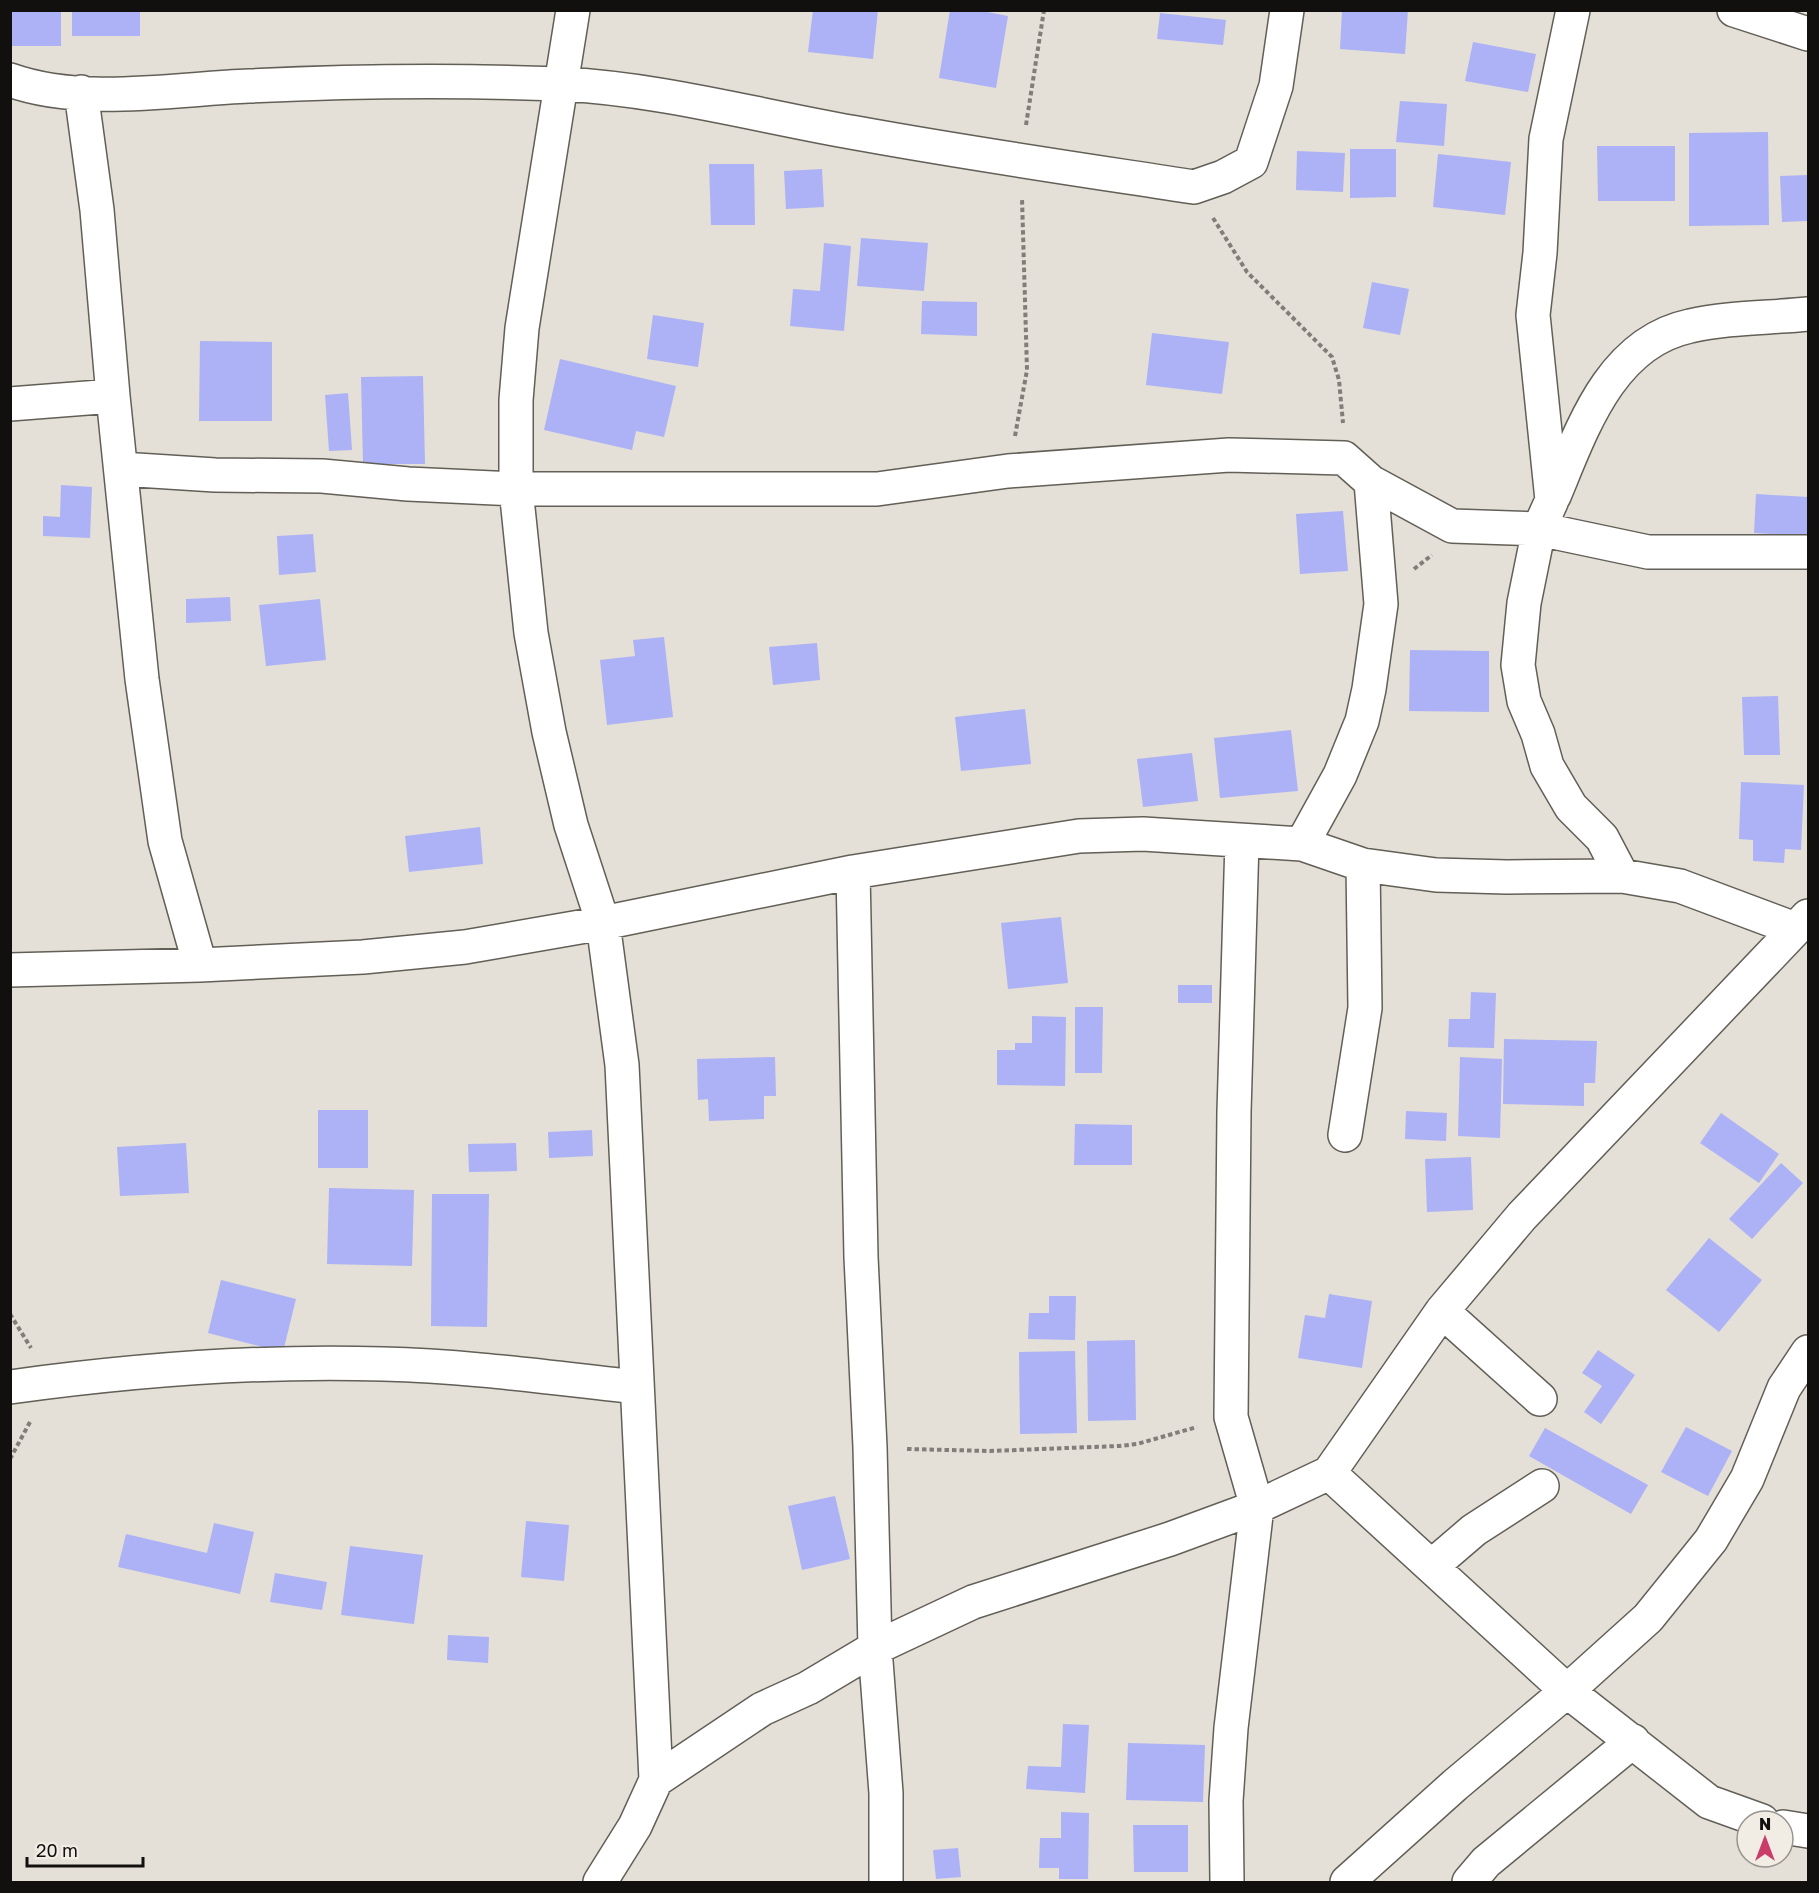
<svg xmlns="http://www.w3.org/2000/svg" width="1819" height="1893" viewBox="0 0 1819 1893" font-family="'Golos Text',sans-serif">
	<style>
		.building { fill: #acb2f5 }
		.lines { fill: none; stroke-linecap: round; stroke-linejoin: round }
		.street-casing { stroke: #625f57; stroke-width: 36 }
		.path { stroke: #817d78; stroke-width: 4; stroke-dasharray: 4.5 3; stroke-linecap: butt }
		.street { stroke: #fff; stroke-width: 33 }
	</style>
	<rect width="100%" height="100%" fill="#e4dfd7"/>
	<path class="building" d="M10 10H61V46H10Z
		M72 10H140V36H72Z
		M813 10H878L873 59 808 52Z
		M950 10H977L1008 16 996 88 939 78Z
		M1342 10H1408L1405 54 1340 49Z
		M1160 13 1226 20 1223 45 1157 39Z
		M1473 42 1536 54 1528 92 1465 81Z
		M1400 101 1447 104 1444 146 1396 142Z
		M1768 132 1769 225 1689 226V133Z
		M1597 146H1675V201H1598Z
		M1350 149H1396V197L1350 198Z
		M1297 151 1345 153 1343 192 1296 190Z
		M1438 154 1511 162 1505 215 1433 207Z
		M709 164H754L755 225H711Z
		M822 169 824 207 786 209 784 171Z
		M1808 175V221L1782 222 1780 176Z
		M861 238 928 243 924 291 857 286Z
		M824 243 851 246 844 331 790 326 793 289 820 291Z
		M1372 282 1409 289 1400 335 1363 328Z
		M922 301 977 302V336L921 334Z
		M653 315 704 323 698 367 647 359Z
		M1152 333 1229 342 1222 394 1146 385Z
		M200 341 272 342V421H199Z
		M560 359 676 386 664 437 636 431 632 450 544 430Z
		M423 376 425 464H363L361 377Z
		M348 393 352 450 329 451 325 395Z
		M61 485 92 487 90 538 43 536V516L60 517Z
		M1756 494 1808 497V536L1754 533Z
		M1343 511 1348 571 1300 574 1296 514Z
		M313 534 316 572 279 575 277 536Z
		M230 597 231 621 186 623V599Z
		M320 599 326 660 266 666 259 605Z
		M664 637 673 717 607 725 600 660 635 656 633 640Z
		M817 643 820 680 773 685 769 647Z
		M1410 650 1489 651V712L1409 711Z
		M1778 696 1780 755H1744L1742 697Z
		M1025 709 1031 764 961 771 955 717Z
		M1291 730 1298 791 1220 798 1214 738Z
		M1192 753 1198 801 1143 807 1137 759Z
		M1741 782 1804 785 1801 850 1785 849 1784 863 1753 861V840L1739 839Z
		M480 827 483 864 409 872 405 836Z
		M1061 917 1068 983 1008 989 1001 923Z
		M1178 985H1212V1003H1178Z
		M1471 992 1496 993 1494 1048 1448 1047 1449 1019H1470Z
		M1075 1007H1103L1102 1073H1075Z
		M1032 1016 1066 1017 1065 1086 997 1085V1050H1015V1043H1032Z
		M1504 1039 1597 1041 1595 1083H1584V1106L1503 1104Z
		M775 1057 776 1096H764V1119L709 1121 708 1099 698 1100 697 1059Z
		M1460 1057 1502 1059 1500 1138 1458 1136Z
		M318 1110H368V1168H318Z
		M1406 1111 1447 1113 1446 1141 1405 1139Z
		M1721 1113 1779 1154 1759 1183 1700 1143Z
		M1075 1124 1132 1125V1165H1074Z
		M592 1130 593 1156 549 1158 548 1132Z
		M186 1143 189 1193 120 1196 117 1147Z
		M516 1143 517 1171 469 1172 468 1144Z
		M1471 1157 1473 1210 1427 1212 1425 1159Z
		M1781 1163 1803 1183 1752 1239 1729 1219Z
		M329 1188 414 1190 412 1266 327 1264Z
		M432 1194H489L487 1327 431 1326Z
		M1709 1238 1762 1280 1719 1332 1666 1290Z
		M221 1280 296 1299 283 1352 208 1333Z
		M1329 1294 1372 1301 1362 1368 1298 1358 1305 1315 1325 1318Z
		M1049 1296H1076L1075 1340 1028 1339 1029 1313H1049Z
		M1135 1340 1136 1420 1088 1421 1087 1341Z
		M1598 1350 1635 1375 1601 1424 1584 1412 1602 1386 1582 1373Z
		M1075 1351 1077 1433 1020 1434 1019 1352Z
		M1686 1427 1732 1451 1708 1496 1661 1472Z
		M1545 1428 1648 1485 1631 1514 1529 1456Z
		M835 1496 850 1559 802 1570 788 1506Z
		M526 1521 569 1525 564 1581 521 1577Z
		M214 1523 254 1532 240 1594 118 1567 126 1534 207 1553Z
		M350 1546 423 1555 414 1624 341 1615Z
		M275 1573 327 1582 322 1610 270 1602Z
		M448 1635 489 1637 488 1663 447 1660Z
		M1063 1724 1089 1725 1085 1793 1026 1789 1028 1766 1061 1767Z
		M1128 1743 1205 1745 1203 1802 1126 1800Z
		M1061 1812 1089 1813 1088 1879H1059V1868H1039L1040 1838H1061Z
		M1133 1825H1188V1872H1134Z
		M958 1848 961 1877 936 1879 933 1850Z"/>
	<g class="lines">
		<defs>
			<path id="street" d="M573 10 522 328 516 400V489L531 633 549 732 571 825 603 923 622 1065 656 1780
				M1573 10 1546 139 1540 253 1533 315 1552 500 1539 529 1524 603 1518 665 1524 701 1538 734 1547 766 1571 807 1602 838 1622 876
				M1734 10 1808 34
				M10 80C83 106 174 89 249 86 352 81 457 80 561 84 663 89 762 117 862 134 972 154 1083 170 1194 187L1223 177 1251 162 1276 86 1287 10
				M81 92 97 210 113 396 142 679 165 841 200 965
				M10 404 113 396
				M121 469 215 475 322 476 408 484 516 489H877L1008 471 1229 455 1344 458 1371 482 1452 526 1539 529 1648 552H1808
				M1554 496C1582 429 1610 343 1690 326 1728 317 1770 318 1808 314
				M1302 844 1340 775 1362 721 1369 689 1381 604 1371 482
				M853 872 861 1257 870 1447 875 1648 886 1793V1882
				M10 970 200 965 363 957 465 947 603 923 853 872 1079 836 1143 834 1302 844 1363 865 1436 875 1507 877 1622 876 1680 886 1795 929
				M1345 1135 1365 1008 1363 865
				M1442 1311 1540 1399
				M10 1387C134 1370 258 1360 383 1364 468 1366 553 1378 637 1387
				M1329 1473 1567 1691 1709 1802 1762 1821
				M1432 1566 1474 1530 1542 1486
				M1783 1827 1808 1831
				M600 1882 635 1826 656 1780 762 1709 808 1688 875 1648 973 1602 1170 1539 1257 1507 1329 1473 1442 1311 1522 1216 1808 916
				M1227 1882 1226 1801 1231 1728 1257 1507 1231 1417 1234 1112 1242 841
				M1347 1882 1455 1785 1567 1691 1648 1618 1711 1540 1747 1479 1784 1388 1808 1352
				M1469 1882 1486 1862 1633 1741"/>
		</defs>
		<use href="#street" class="street-casing"/>
		<path class="path" d="M1026 125 1044 10
			M1213 218 1247 272 1332 357 1339 380 1343 423
			M1015 436 1027 370 1022 198
			M1414 569 1432 555
			M10 1314 31 1348
			M907 1449 990 1451 1119 1446 1137 1444 1197 1427
			M10 1459 30 1422"/>
		<use href="#street" class="street"/>
	</g>
	<rect width="1819" height="1893" fill="none" stroke="#12100e" stroke-width="24"/>
	<g transform="translate(1765 1839)"><circle r="28" fill="#f1ece4" stroke="#98948e" stroke-width="1.5"/>
	<path d="M0-4.5L10 22L0 15L-10 22Z" fill="#ca3c69"/>
	<text y="-9" font-size="16" font-weight="bold" text-anchor="middle" fill="#12100e">N</text>
	</g>
	<path d="M27 1857v9h116v-9" fill="none" stroke="#12100e" stroke-width="3"/>
	<text x="36" y="1857" font-size="18" fill="#12100e" stroke="#f1ece4" stroke-width="4.5" paint-order="stroke">20 m</text>
</svg>
